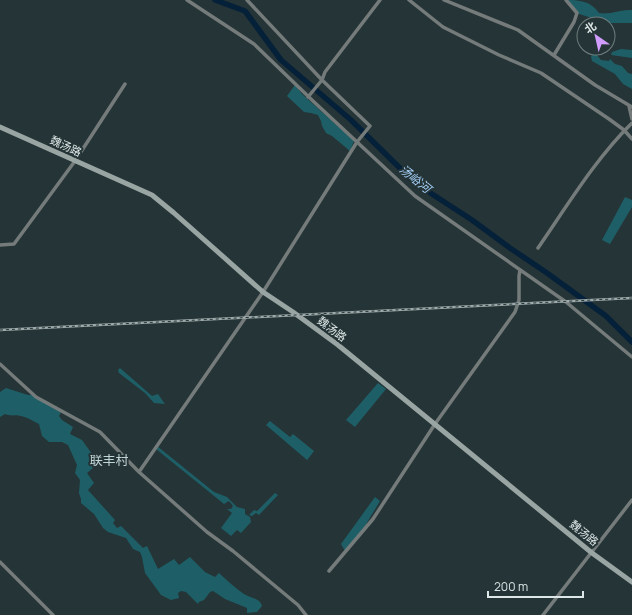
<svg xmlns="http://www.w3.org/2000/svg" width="632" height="615" viewBox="0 0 632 615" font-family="Manrope,'Noto Sans SC',sans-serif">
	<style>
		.green { fill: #1e5f67 }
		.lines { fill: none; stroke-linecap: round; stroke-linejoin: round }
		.river { stroke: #052139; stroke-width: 5.5 }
		.street { stroke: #747b7a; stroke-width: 3.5 }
		.secondary { stroke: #99a5a3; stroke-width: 5 }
		.rail-casing { stroke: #9eaaab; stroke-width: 2.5 }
		.rail { stroke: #253436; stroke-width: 1; stroke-dasharray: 3; stroke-linecap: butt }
		.labels { text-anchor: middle; stroke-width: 4; stroke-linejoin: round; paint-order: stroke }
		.street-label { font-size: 11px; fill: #dde7e8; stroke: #253436 }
		.water-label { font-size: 12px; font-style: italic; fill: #a7d2fc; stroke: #253436 }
		.quarter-label { font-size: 13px; fill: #c1d4d6; stroke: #253436 }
	</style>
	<rect width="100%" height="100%" fill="#253436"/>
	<path class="green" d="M566 0C579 0 591 1 599 13 610 15 621 9 632 10V23H608L579 14Z
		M621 49 632 50V58L611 55 612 52Z
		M593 54 597 55 601 60 609 61 610 59 615 64 622 66 628 73 632 74V89L623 84 615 74 592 61 591 56Z
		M295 85 302 94 354 141 350 151 332 136 326 133 322 126 321 121 318 115 311 113 304 112 287 96Z
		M625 197 632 200V207L610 244 602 240Z
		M120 368 152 396 158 394 165 404 154 403 145 393 119 373 118 370Z
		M378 383 386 389 355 427 346 420Z
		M6 388 28 395H32L61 412 59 416 62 420 73 427 70 434 82 440 92 454 90 457 94 467 87 473 94 483 88 490 115 520 113 523 117 528 121 526 143 548 147 546 158 569 174 559 179 565 190 557 205 572 215 577 219 573C227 580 235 588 244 594 250 598 260 598 262 606L257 612 247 613V608L225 599 213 591 210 592 204 600 199 602 198 604 186 592 181 591 178 593 179 598 171 600 161 595 145 573 142 557 140 552 133 549 126 538 108 532 103 528 94 514 81 503V499L79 493 80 480 75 473 77 465 68 445 62 442H49L42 436 39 424C33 421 27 417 21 416 14 414 13 417 5 414L0 417V392Z
		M270 421 290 437 293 434 314 451 308 459 307 460 266 425Z
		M157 446 214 492 227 497 237 507 245 509V514L250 517 251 522 241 533 237 530 231 536 221 528 232 513 227 509H231L233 506 229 501 224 504 156 449Z
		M275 493 278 495 259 515 256 513 252 516 249 515 254 510 257 511Z
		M375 497 380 501 365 526 345 551 341 544Z"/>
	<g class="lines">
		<path class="river" d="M215 0 245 11 281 60 351 120 411 179 432 194 472 220 510 248 547 273 606 316 632 342"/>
		<path class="street" d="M187 0 254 44 313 101 415 196 566 302 632 357
			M409 0 443 27 499 55 541 73 609 119 624 130 632 139
			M444 0 518 30 595 85 632 107
			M554 55 574 22 577 13 566 0
			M308 97 322 80 325 72 380 0
			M629 106 632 119
			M0 245 14 244 75 161 125 84
			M538 248C567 206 596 158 632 123
			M0 364 36 397 100 432 139 472 207 532 233 551 298 605 306 615
			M139 472 263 292 357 142 370 126 322 80 247 0
			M0 562 53 615
			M329 571 373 519 435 424 515 312 519 300V276L520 270
			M543 615 632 500"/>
		<path class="secondary" d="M0 127 152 195 174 213 263 292 293 312 338 345 592 553 632 582"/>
		<defs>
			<path id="rail" d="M0 330 632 298"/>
		</defs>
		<use href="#rail" class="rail-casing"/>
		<use href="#rail" class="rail"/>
	</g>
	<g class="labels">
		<g class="street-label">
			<text transform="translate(66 146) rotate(25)" y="4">魏汤路</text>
			<text transform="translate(332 329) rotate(37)" y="4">魏汤路</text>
			<text transform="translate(584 533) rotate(39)" y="4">魏汤路</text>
		</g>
		<g class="water-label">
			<text transform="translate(415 179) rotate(39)" y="4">汤峪河</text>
		</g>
		<g class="quarter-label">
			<text x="109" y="465">联丰村</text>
		</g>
	</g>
	<g transform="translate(596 36) rotate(326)"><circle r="19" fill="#253436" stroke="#6f7c7d"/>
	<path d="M0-3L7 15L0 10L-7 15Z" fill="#d09dfe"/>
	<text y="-6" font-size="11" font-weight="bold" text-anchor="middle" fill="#dde7e8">北</text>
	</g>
	<path d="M488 591v6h95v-6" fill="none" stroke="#dde7e8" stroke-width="2"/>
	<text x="494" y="591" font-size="12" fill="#dde7e8" stroke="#253436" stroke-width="3" paint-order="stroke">200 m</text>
</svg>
